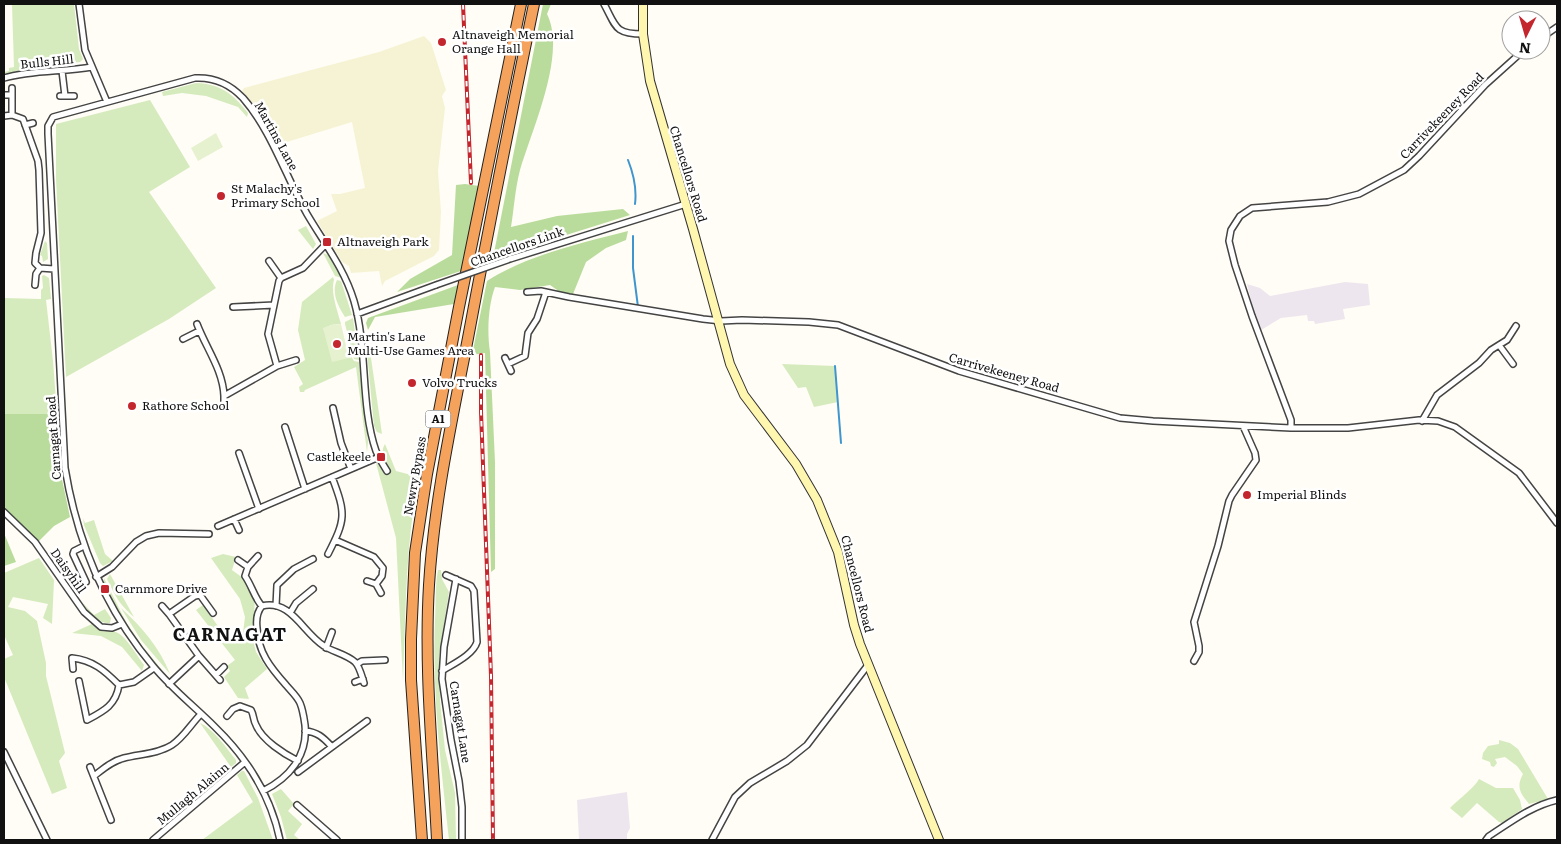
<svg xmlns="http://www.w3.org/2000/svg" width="1561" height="844" viewBox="0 0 1561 844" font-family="Literata,serif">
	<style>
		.industrial { fill: #eee6ef }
		.farmland { fill: #f6f3d4 }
		.green { fill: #d5ebbd }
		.forest { fill: #b9dc9c }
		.pitch { fill: #e6f2cf }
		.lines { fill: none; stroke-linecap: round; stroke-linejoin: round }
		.stream { stroke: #3f96cf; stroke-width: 2 }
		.street-casing { stroke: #444; stroke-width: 8 }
		.secondary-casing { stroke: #333; stroke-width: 10 }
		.highway-casing { stroke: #222; stroke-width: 12 }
		.street { stroke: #fff; stroke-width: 5 }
		.secondary { stroke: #fff6b0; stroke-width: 8 }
		.highway { stroke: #f5a25d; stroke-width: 10 }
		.rail-casing { stroke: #c4262e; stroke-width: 4 }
		.rail { stroke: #fff; stroke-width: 2; stroke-dasharray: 5.5; stroke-linecap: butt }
		.street-bridge-casing { stroke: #444; stroke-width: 8; stroke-linecap: butt }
		.street-bridge { stroke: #fff; stroke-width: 5 }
		.poi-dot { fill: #c4262e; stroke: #fff; stroke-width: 2 }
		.labels { text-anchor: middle; stroke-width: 5; stroke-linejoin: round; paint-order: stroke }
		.shield { fill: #fff; stroke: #585858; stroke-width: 1 }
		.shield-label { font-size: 11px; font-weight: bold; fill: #111 }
		.poi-label { font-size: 12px; fill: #111; stroke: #fff; text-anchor: start }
		.street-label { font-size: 12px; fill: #111; stroke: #fff }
		.district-label { font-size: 18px; font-weight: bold; letter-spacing: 1px; fill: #111; stroke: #fff }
	</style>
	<rect width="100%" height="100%" fill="#fffdf5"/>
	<path class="industrial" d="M1345 282 1368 284 1370 305 1343 309 1345 319 1315 324 1314 321H1308L1307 315 1281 318 1261 330 1254 312 1247 284 1260 288 1270 296Z
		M627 792 630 828 627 834V840H579L577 800Z"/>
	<path class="farmland" d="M424 36 431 43 446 90 442 96 445 108 438 171 441 212 439 250 434 256 385 281 382 286 379 271 351 273 349 266 342 262 317 221 337 211 331 194H340L365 188 352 122 277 145 262 116 242 91 244 88 379 52Z"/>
	<path class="green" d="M12 4H74L79 49 83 59 80 62 27 68 4 75V72L9 71V68L14 67Z
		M196 83C221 84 233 94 248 113L247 117 238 107 206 96 182 93 163 96 162 92Z
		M150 100 190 167 149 192 216 288 169 319 66 377 56 179V124Z
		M306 226 316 244 313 249 298 230Z
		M45 241 47 243 48 259 43 262 42 256 40 255Z
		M323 253 330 256 342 278 335 276Z
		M44 275 49 278 51 299 46 300 53 361 57 414H4V298L41 299V290L43 288 42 276Z
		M333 277 334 280C330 292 338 312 341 324L331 325 323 329 349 358 351 356 354 361 359 362 368 442 367 452 356 367 305 390 304 392H300L299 387 303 384 294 367 305 360 298 330 302 302Z
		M337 280 341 281 352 315 345 317C338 306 331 293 337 280Z
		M353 318 358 355 359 360 354 359 345 324V322Z
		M370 351 382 434 377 432 374 426 367 352Z
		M782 364 835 366 838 402 814 407 806 387 798 388Z
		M385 444 396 471 419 477C405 544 406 613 403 681L396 538 376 463 379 465 386 473 390 472C386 463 379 454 385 444Z
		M83 518 85 523 94 520 105 554 113 561 103 566 100 563 84 525Z
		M223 554 236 557 232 570 247 581 255 596 253 640 256 652 267 669 245 688 249 699 238 698 224 677 230 671 227 666 235 660 196 610 203 605 225 636 242 641 245 617 240 599 211 558Z
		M39 558 54 580 52 624 43 618 48 604 13 597 8 607 25 611 37 621 46 663V676L65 753 59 761 67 788 52 794 4 677V659L13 655 4 635V573Z
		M438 570H441L442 579 449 592 439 656 440 701 445 750 455 793 456 840H449C441 767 432 694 435 620 436 603 435 586 438 570Z
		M110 574 134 617C119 604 116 597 107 579Z
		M104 578 126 622 143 647 167 676C152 662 101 597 104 578Z
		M83 603 94 615 105 609 111 618 110 623C98 624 88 612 83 603Z
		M121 608C141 626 160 648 170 674L141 640Z
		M92 624C105 637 106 628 118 633 126 637 138 657 144 665L142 671 122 647 101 636 72 633Z
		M200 723C214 729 226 748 236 760V763L231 767Z
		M1499 740 1510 743 1518 749 1548 799 1529 804C1520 793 1516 787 1523 774L1517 766 1505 757 1495 759 1497 763 1494 767 1491 766 1490 762 1482 759 1483 753 1488 746 1499 744Z
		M242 771H244L258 798 273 840H202L253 802 237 775Z
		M1479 779 1496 788H1513L1520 800 1522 809 1502 823 1499 822 1477 803 1462 818 1450 808C1458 800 1475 787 1479 779Z
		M281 789 294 804 288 811 302 824 294 835 300 840H287L281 817 272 794Z"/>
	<path class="forest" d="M543 4H551L547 14C567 54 532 129 520 170 515 189 514 209 511 227L557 216 623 209 630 215 493 258Z
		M465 184 479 186 464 270 397 292 410 279 452 255 456 185Z
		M628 231 626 240 606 248 586 262 573 294 560 292 550 285 520 290 495 287C488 306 487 332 490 352L495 462V569L491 572 485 353 472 355 487 281C527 255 582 243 628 231Z
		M458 285 454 304 375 317 368 330 366 323 368 318Z
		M4 414H57L60 470 70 517 54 526 38 542 4 507Z
		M4 533 16 562 4 566Z"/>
	<path class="pitch" d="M216 133 223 147 198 161 191 148Z
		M334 324 335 325 341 324 349 358 332 362 323 328Z"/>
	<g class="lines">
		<path class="stream" d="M628 160C634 175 637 188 635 204
			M633 236V268L638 307
			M835 366 841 443"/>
		<defs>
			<path id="street" d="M79 4 85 50 107 102
				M604 4C616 26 614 34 643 34
				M1541 38 1557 27
				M62 71 65 96
				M4 78C32 70 63 72 92 67
				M12 88V115
				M4 95H12
				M60 96H74
				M4 116 12 115 23 119 38 161 39 170 41 233 36 253 35 263 40 268 54 269
				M25 125 33 123
				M510 259 686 204
				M269 261 281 278
				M35 285 36 274 40 268
				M527 292 541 291 569 297 703 319 721 321 742 320 809 322 838 325 959 371 1120 418 1153 421 1291 428H1348L1419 420 1438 421 1455 427 1519 473 1557 523
				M233 307 274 305
				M357 314 436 285
				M197 324C206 348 223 370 224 396L277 366 268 334 279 281 281 278 303 268 326 244
				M183 339 199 331
				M1499 345 1513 364
				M505 358 511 371
				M508 364 525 356 528 333 537 319 546 292
				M277 366 296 360
				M224 396V404
				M333 408 341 443 351 469
				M1422 421 1437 395 1479 363 1491 350 1507 340 1516 326
				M285 427 305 489
				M1291 428V420L1252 316 1235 265 1229 241 1231 230 1240 216 1252 208 1328 202 1359 194 1404 170 1419 156 1485 85 1524 50
				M239 453 259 509
				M4 512 35 542 84 612 101 627 112 628 122 624
				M234 519 239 530
				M218 526 379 457
				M335 540 374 557 383 568 382 576 376 584
				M84 546 74 551 73 554 86 582
				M328 554C346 519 346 514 332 477
				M258 556 248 567 245 576C252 586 255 599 262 606
				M238 560 248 567
				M96 577 112 567 136 542 146 536 159 533 209 534
				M456 579 444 647 442 679 451 740 459 781 462 807V840
				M367 581 376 584 381 593
				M162 606 169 614
				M276 606 277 585 294 569 313 559
				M290 613 296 603 313 589
				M326 648 332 632
				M199 656 220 680
				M1194 661 1199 652V646L1194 622 1218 546 1229 501 1232 495 1256 460 1255 453 1243 426
				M357 664 362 661 385 660
				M73 669 72 658C93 660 105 671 119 685
				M442 671C453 664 473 655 477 642L474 591 471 586 446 575
				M216 675 224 667
				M79 681 87 720C104 711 116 705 119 685L134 682 154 668
				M355 682 363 679
				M169 684 199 656 169 614 195 596 200 595 213 613
				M227 716 233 709 240 706 251 710C254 715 253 720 256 725 262 740 284 754 298 761
				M305 731C317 732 323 737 331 746
				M4 752 47 840
				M90 767 111 820
				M298 772 367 721
				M94 776C103 769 112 761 124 758 139 754 158 754 172 745 184 737 191 724 201 714
				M263 791C289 778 308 756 305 725 304 718 303 710 300 703 297 696 290 690 286 685 270 667 258 652 257 628 256 620 257 612 262 606 291 599 303 633 324 646 333 652 346 654 355 662 360 667 362 677 364 683
				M297 805 337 840
				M153 840 245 762
				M280 840C271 797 247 758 215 727 194 706 172 689 153 666 105 609 77 541 65 468L48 134V126L53 117 195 78C214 77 230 84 243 98 271 130 286 177 307 214 324 243 344 268 354 301 368 349 360 405 376 451 379 458 383 465 387 471
				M712 840 735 797 750 783 787 761 807 745 868 665
				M1486 840 1489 836C1511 822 1531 806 1557 800"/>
			<path id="secondary" d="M643 4V34L650 81 693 229 730 364 744 395 796 464 817 500 838 552 854 625 860 644 939 840"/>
			<path id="highway" d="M422 840 411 680V639L415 553 427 474 459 307 521 4
				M437 840C433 756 424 670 429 585 434 502 452 420 468 338 489 226 511 115 534 4"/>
		</defs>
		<use href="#street" class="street-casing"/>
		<use href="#secondary" class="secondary-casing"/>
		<use href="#highway" class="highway-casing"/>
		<use href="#street" class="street"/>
		<use href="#secondary" class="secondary"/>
		<use href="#highway" class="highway"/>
		<defs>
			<path id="rail" d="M463 4 471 183
				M481 355V412L491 676 493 840"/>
		</defs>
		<use href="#rail" class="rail-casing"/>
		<use href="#rail" class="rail"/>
		<defs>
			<path id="street-bridge" d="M436 285 510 259"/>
		</defs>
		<use href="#street-bridge" class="street-bridge-casing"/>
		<use href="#street-bridge" class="street-bridge"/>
	</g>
	<g class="poi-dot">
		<circle cx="442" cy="42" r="5"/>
		<circle cx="221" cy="196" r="5"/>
		<rect x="322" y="237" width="10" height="10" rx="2.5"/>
		<circle cx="337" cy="344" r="5"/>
		<circle cx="412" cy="383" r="5"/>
		<circle cx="132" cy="406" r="5"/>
		<rect x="376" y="452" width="10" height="10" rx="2.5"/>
		<circle cx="1247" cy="495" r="5"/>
		<rect x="100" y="584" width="10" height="10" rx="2.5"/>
	</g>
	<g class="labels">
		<rect class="shield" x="425.5" y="410.5" width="25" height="17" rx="4"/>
		<g class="shield-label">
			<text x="438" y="423">A1</text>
		</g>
		<g class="poi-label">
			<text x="452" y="39">Altnaveigh Memorial<tspan x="452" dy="14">Orange Hall</tspan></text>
			<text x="231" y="193">St Malachy's<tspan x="231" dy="14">Primary School</tspan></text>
			<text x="337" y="246">Altnaveigh Park</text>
			<text x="347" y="341">Martin's Lane<tspan x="347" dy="14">Multi-Use Games Area</tspan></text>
			<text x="422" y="387">Volvo Trucks</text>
			<text x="142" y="410">Rathore School</text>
			<text x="371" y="461" text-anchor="end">Castlekeele</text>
			<text x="1257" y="499">Imperial Blinds</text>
			<text x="115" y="593">Carnmore Drive</text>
		</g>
		<g class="street-label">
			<text transform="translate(47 62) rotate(-6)" y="4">Bulls Hill</text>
			<text transform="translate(1442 116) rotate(-46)" y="4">Carrivekeeney Road</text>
			<text transform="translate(276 136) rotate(61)" y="4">Martins Lane</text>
			<text transform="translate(688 174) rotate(73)" y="4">Chancellors Road</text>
			<text transform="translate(517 247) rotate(-19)" y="4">Chancellors Link</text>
			<text transform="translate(1004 373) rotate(16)" y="4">Carrivekeeney Road</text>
			<text transform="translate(54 438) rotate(-94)" y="4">Carnagat Road</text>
			<text transform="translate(415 476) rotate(-80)" y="4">Newry Bypass</text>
			<text transform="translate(68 571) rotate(55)" y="4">Daisyhill</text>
			<text transform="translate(857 584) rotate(76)" y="4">Chancellors Road</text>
			<text transform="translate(460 722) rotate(81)" y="4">Carnagat Lane</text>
			<text transform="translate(193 794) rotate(-40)" y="4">Mullagh Alainn</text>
		</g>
		<g class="district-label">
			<text x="230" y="641">CARNAGAT</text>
		</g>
	</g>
	<rect width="1561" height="844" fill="none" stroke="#111111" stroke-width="10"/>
	<g transform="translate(1526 35) rotate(185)"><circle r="24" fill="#ffffff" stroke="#a0a0a0"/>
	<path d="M0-4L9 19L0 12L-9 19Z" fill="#c4262e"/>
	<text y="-8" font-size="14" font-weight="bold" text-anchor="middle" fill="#111111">N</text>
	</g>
</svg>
